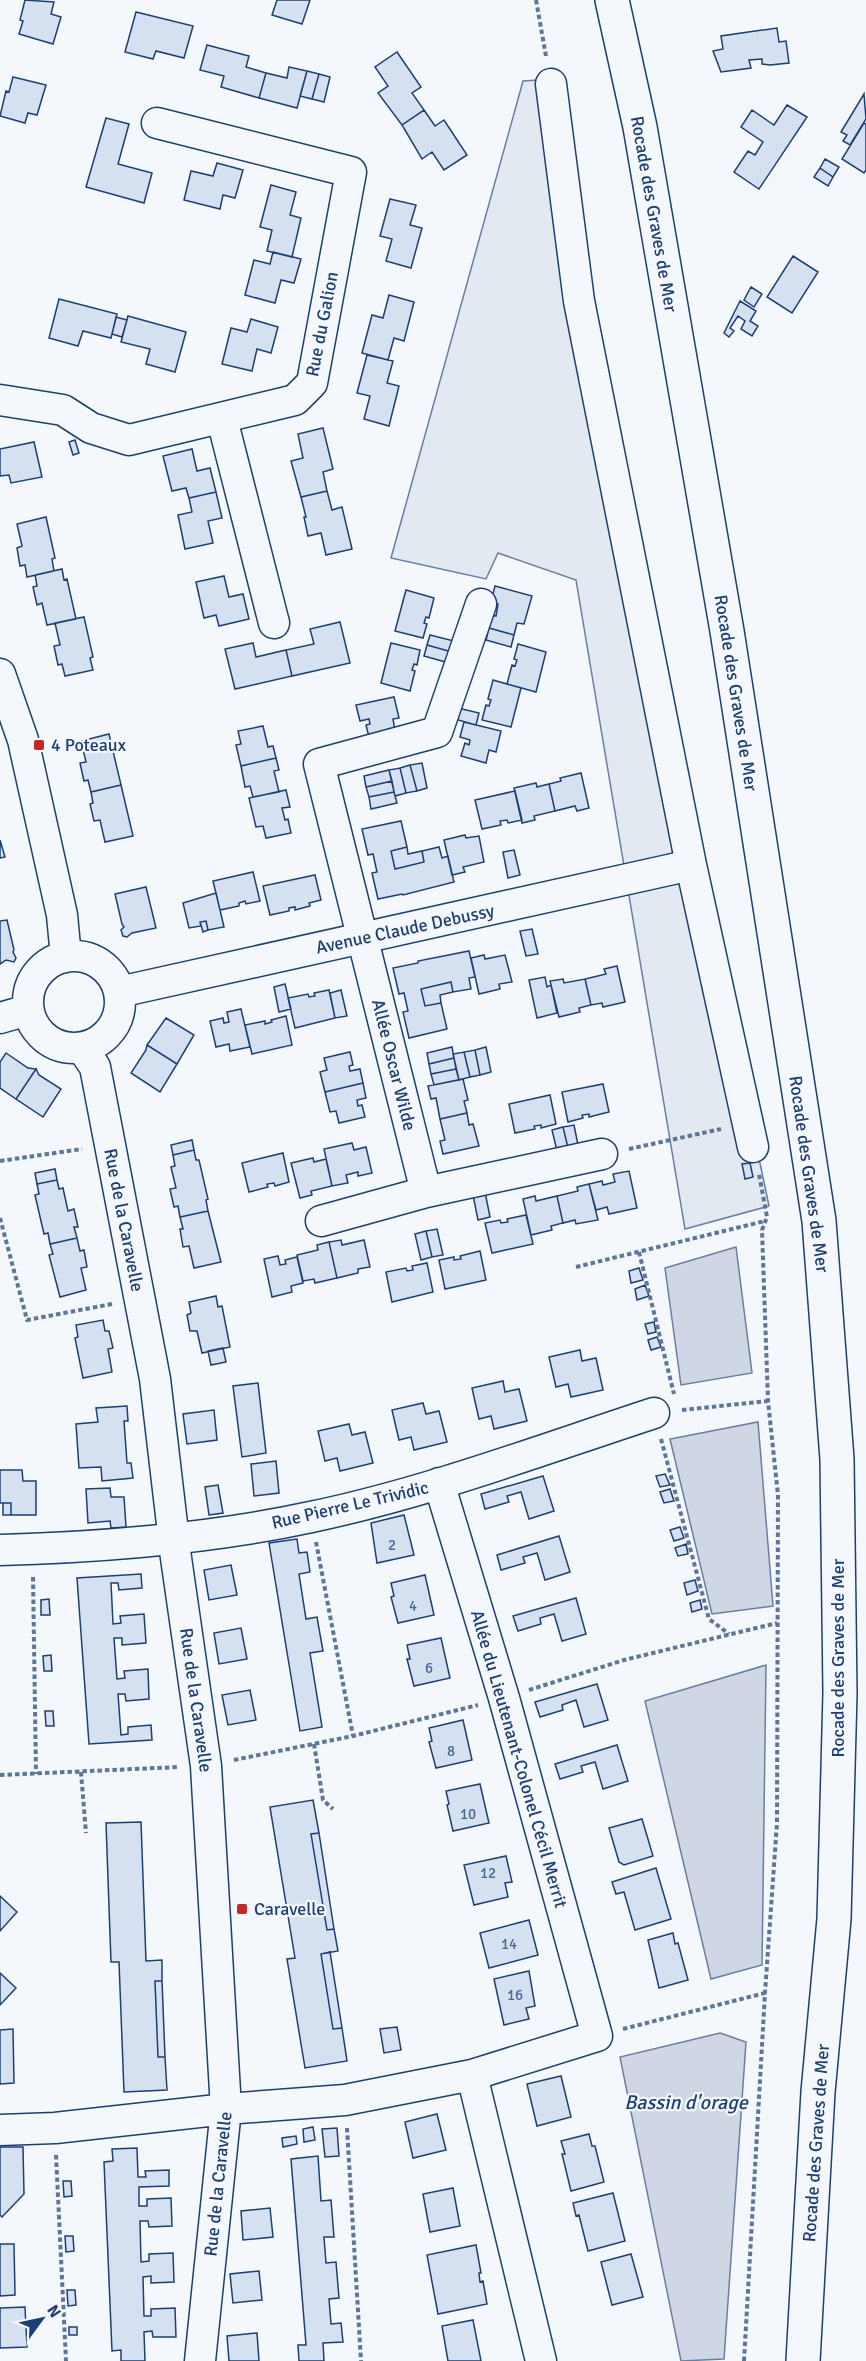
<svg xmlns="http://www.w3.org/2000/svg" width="866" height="2361" viewBox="0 0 866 2361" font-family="Signika,sans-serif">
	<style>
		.green { fill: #e3e9f0; stroke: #687fa3; stroke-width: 1.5 }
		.water { fill: #cfd7e4; stroke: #687fa3; stroke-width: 1.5 }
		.building { fill: #d5e0f0; stroke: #1d3f73; stroke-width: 1.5 }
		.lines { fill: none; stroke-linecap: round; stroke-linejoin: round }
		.minor-casing { stroke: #1d3f73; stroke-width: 33 }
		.major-casing { stroke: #1d3f73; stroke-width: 36 }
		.path { stroke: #5e769c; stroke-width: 4; stroke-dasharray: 4.5 3; stroke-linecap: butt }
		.minor { stroke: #f4f7fb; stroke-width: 30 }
		.major { stroke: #f4f7fb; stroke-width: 33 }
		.poi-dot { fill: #c62828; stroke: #f4f7fb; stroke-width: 2 }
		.labels { text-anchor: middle; stroke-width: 4.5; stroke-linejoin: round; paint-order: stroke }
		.number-label { font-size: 15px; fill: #4b6792 }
		.street-label { font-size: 18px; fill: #1d3f73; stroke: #f4f7fb }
		.poi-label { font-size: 18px; fill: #1d3f73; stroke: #f4f7fb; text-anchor: start }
		.water-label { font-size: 20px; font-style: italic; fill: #1d3f73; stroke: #f4f7fb }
	</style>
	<rect width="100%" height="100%" fill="#f4f7fb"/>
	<path class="green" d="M538 80 677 769 769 1206 685 1229 576 580 498 553 486 579 391 558 523 81Z"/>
	<path class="water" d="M736 1247 752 1373 681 1385 665 1268Z
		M758 1422 773 1606 712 1614 670 1439Z
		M766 1665 762 1965 711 1979 645 1701Z
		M720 2033 746 2042 724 2359 681 2361 620 2057Z"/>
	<path class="building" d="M25 0 54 2 51 14 61 17 53 44 19 34 23 21 20 20Z
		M277 0H310L302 24 272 15Z
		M136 12 193 26 184 58 156 51 153 59 125 52Z
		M777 28 779 42 786 41 789 63 770 65 762 64V59L749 60 751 68 721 72 713 51 723 49 721 36Z
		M207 45 249 56 246 67 266 73 259 98 221 87 224 76 200 70Z
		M397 52 421 87 412 93 424 110 402 125 378 93 388 86 375 67Z
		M289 67 307 71 297 108 259 98 266 73 287 78Z
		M307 71 319 74 312 99 300 96Z
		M319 74 330 77 324 102 312 99Z
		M13 77 46 85 37 115 28 113 25 123 0 116 6 91 9 92Z
		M864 94 866 119 850 145 843 141 847 135 841 132Z
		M787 105 807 117 759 189 734 172 748 151 755 155 763 142 741 127 752 110 774 125Z
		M424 110 435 126 444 120 467 155 444 170 432 152 422 159 402 125Z
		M106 118 129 124 118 164 152 173 144 203 86 187Z
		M864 123 866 124V170L864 173 842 159Z
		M825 159 839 167 833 177 820 168Z
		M217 163 243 170 235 198 223 195 220 209 184 200 191 171 213 176Z
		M820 168 833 177 828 186 814 177Z
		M271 185 296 192 290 215 301 218 292 257 267 251 272 230 260 227Z
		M390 199 416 205 410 225 422 228 411 268 386 261 392 239 380 236Z
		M273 252 301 259 294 283 281 280 275 303 245 295 254 260 270 264Z
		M793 256 818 272 792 313 767 297Z
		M751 287 762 294 754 307 744 300Z
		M389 295 414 302 404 341 394 338 388 360 362 353 372 315 383 318Z
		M59 299 117 314 111 338 83 331 78 346 49 338Z
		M740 301 756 311 750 321 758 326 752 336 741 329 745 321 738 316 730 328 734 331 729 337 724 333Z
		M128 316 186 332 175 372 146 364 150 349 121 342Z
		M116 317 127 320 122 337 112 334Z
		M251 319 278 327 271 353 257 349 252 371 222 364 231 328 247 332Z
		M367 355 393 361 387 383 399 386 389 426 364 419 370 396 357 393Z
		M323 428 333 469 323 472 327 491 301 497 291 461 303 458 298 434Z
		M75 440 79 453 73 455 69 442Z
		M34 442 42 477 11 483 9 475 0 476V449Z
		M192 449 197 471 210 468 216 492 189 498 186 488 172 491 163 456Z
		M327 491 332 510 342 507 352 549 326 555 321 533 308 536 304 517H306L301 497Z
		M216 492 222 518 208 521 213 543 185 549 178 515 192 512 189 498Z
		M46 517 55 558 52 559 54 571 27 577 25 565 20 566 17 548 22 546 17 524Z
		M62 569 64 580 67 579 76 619 47 625 42 603 37 605 33 587 37 586 35 575Z
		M224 576 229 597 243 594 249 619 219 626 216 615 204 618 196 582Z
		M495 586 532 596 524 624 517 623 514 635 489 628 492 615 496 616 498 604 491 602Z
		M406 590 434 598 429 618 426 617 424 623 427 624 423 638 395 631Z
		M84 617 93 657 90 658 93 670 65 676 62 664 58 665 54 646 60 645 55 623Z
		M340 622 350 663 292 676 286 650 314 644 310 629Z
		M489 628 514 635 511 647 486 640Z
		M430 635 454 641 452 652 427 645Z
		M253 643 256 657 286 650 292 676 235 689 225 649Z
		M391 643 420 650 417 665 414 664 412 670 415 671 410 691 381 683Z
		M518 644 546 652 536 692 507 684 512 665 515 666 517 660 514 659Z
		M427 645 452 652 449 663 424 656Z
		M493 680 521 688 511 727 482 720 486 705 489 706 491 700 488 699Z
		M394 697 399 718 393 719 395 731 369 737 366 725 370 724 369 719 360 721 356 705Z
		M454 707 479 713 476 725 451 718Z
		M464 722 501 731 496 752 489 750 486 763 461 756 465 743 469 745 470 740 460 737Z
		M263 726 268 747 273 746 276 758 241 766 236 745 241 744 238 731Z
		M109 734 121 785 91 792 88 780 84 781 80 763 86 762 81 741Z
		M276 758 279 770 274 771 279 792 253 797 250 786 245 787 241 766Z
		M422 763 427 788 417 791 410 765Z
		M410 765 417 791 406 793 400 768Z
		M400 768 406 793 395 796 389 770Z
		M389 770 392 781 366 787 364 776Z
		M581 773 589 808 577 811 575 806 555 811 549 784 561 781 560 778Z
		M392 781 394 792 369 797 366 787Z
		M536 783 537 787 549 784 555 811 534 816 535 820 522 823 514 788Z
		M121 785 133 836 105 842 100 820 94 821 90 804 93 803 91 792Z
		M286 790 290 807 282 808 285 820 288 819 291 833 266 838 263 826 256 827 249 798Z
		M515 791 522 820 508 823 507 820 500 821 501 825 482 829 475 800Z
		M394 792 397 803 371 809 369 797Z
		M401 821 407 847 391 851 395 869 424 862 422 851 439 847 442 858 448 856 454 882 403 895 402 894 378 899 372 873 377 872 373 854 368 855 362 829Z
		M465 835 466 838 479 836 484 862 463 867 465 872 452 875 444 840Z
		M0 840 5 857 0 858Z
		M407 847 408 854 422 851 424 862 395 869 391 851Z
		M514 850 520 875 508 878 503 852Z
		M253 872 260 901 246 904 245 901 239 903V906L220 910 213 881Z
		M315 875 321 900 309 903 310 906 295 910V907L289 908V911L270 915 263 886Z
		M146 887 156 928 132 933 127 937 123 936 121 930 124 927 122 924 115 894Z
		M216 893 224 927 208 930 206 921 200 922 201 926 189 928 183 903Z
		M7 920 14 950 13 952 16 958 14 962 6 960 0 964V921Z
		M206 921 208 930 203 932 200 922Z
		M532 929 538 954 526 956 520 931Z
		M469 951 475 977 469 978 471 989 453 992 451 982 421 989 425 1006 441 1003 447 1029 409 1038 403 1012 408 1011 404 993 399 994 393 968 418 963V961Z
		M484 955 485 959 505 955 512 982 499 984 500 989 479 994 471 958Z
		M617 966 625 1002 603 1007 602 1003 591 1005 585 979 606 974 604 969Z
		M545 977 547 987 551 985 557 1013 537 1018 529 980Z
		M563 979 564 983 585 979 591 1005 579 1008 580 1012 559 1017 550 981Z
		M451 982 453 992 440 995 441 1003 425 1006 421 989Z
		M285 984 291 1009 279 1012 274 987Z
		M329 990 335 1018 295 1028 288 998 308 994 309 997 315 996 314 993Z
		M341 990 347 1016 335 1018 330 993Z
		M241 1009 250 1047 230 1051 229 1044 216 1047 210 1021 223 1018 224 1023 229 1022 227 1012Z
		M286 1016 292 1045 252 1054 245 1025 265 1021V1024L272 1022 271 1020Z
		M166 1018 194 1035 177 1064 147 1045Z
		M147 1045 177 1064 160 1092 131 1073 146 1050Z
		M452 1047 454 1058 429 1064 427 1053Z
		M486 1047 491 1072 480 1075 475 1050Z
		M475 1050 480 1075 470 1077 464 1052Z
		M350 1052 353 1065 349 1066 350 1071 360 1069 363 1083 325 1092 320 1072 327 1070 324 1058Z
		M464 1052 470 1077 459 1080 453 1054Z
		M6 1053 28 1068 36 1069 16 1099 0 1088V1062Z
		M454 1058 456 1069 431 1074 429 1064Z
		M36 1069 39 1075 61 1089 43 1117 16 1099Z
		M456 1069 459 1080 434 1085 431 1074Z
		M463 1079 468 1100 464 1101 467 1113 440 1119 436 1098 431 1099 428 1086Z
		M363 1083 366 1098 357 1100 358 1106 362 1105 365 1117 339 1123 336 1111 330 1112 325 1092Z
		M603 1084 609 1112 589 1117V1114L582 1115 583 1118 568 1122 562 1092Z
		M550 1095 556 1124 541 1128V1125L534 1126 535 1129 515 1133 509 1104Z
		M467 1113 469 1125 473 1124 479 1146 443 1154 440 1141 445 1140 440 1119Z
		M574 1125 579 1150 569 1152 563 1127Z
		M563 1127 569 1152 558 1155 552 1130Z
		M192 1140 194 1150 173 1155 171 1145Z
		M352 1143 354 1150 366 1147 372 1173 358 1176V1172L346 1175 348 1183 332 1186 324 1149Z
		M194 1150 196 1160H199L208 1199 206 1200 208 1211 180 1217 178 1206 174 1207 170 1189 176 1188 171 1167 175 1166 173 1155Z
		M283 1153 289 1182 275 1186 274 1183 267 1184 268 1187 249 1192 242 1163Z
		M313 1158 314 1162 326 1159 332 1186 311 1191 312 1195 300 1198 291 1163Z
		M750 1163 753 1177 745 1179 742 1164Z
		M55 1169 57 1180 37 1184 35 1173Z
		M629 1171 637 1208 609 1214 607 1207 596 1210 589 1184 602 1181 603 1185 615 1182 613 1174Z
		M57 1180 59 1189 63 1188 68 1211 74 1209 78 1227H74L77 1238 50 1244 48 1233 44 1234 35 1195 39 1194 37 1184Z
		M589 1184 598 1220 576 1224 575 1220 563 1223 557 1196 578 1191 577 1187Z
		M485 1192 490 1217 478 1220 473 1195Z
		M535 1196 536 1201 557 1196 563 1223 551 1226 552 1230 531 1235 523 1199Z
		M208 1211 221 1262 194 1268 189 1246 183 1247 180 1229H183L180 1217Z
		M526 1215 533 1244 492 1253 485 1223 500 1220 501 1223 508 1222 507 1219Z
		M437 1229 443 1255 432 1257 426 1231Z
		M426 1231 432 1257 421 1260 415 1234Z
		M77 1238 80 1251 84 1250 87 1267 81 1268 86 1290 60 1297 49 1255 53 1254 50 1244Z
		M341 1240 342 1245 364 1240 370 1267 358 1269V1273L337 1278 329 1242Z
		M329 1242 337 1278 315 1283 314 1279 303 1281 297 1255 318 1250 317 1245Z
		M480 1251 486 1280 445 1289 439 1260 454 1257V1260L461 1259 460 1256Z
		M278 1256 280 1265 286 1264 285 1260 297 1257 303 1283 291 1286 292 1292 272 1297 264 1259Z
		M427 1263 433 1292 392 1302 386 1272 406 1268 407 1271 413 1270 412 1266Z
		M639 1268 643 1280 631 1283 629 1271Z
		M645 1285 649 1296 637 1300 635 1289Z
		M216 1296 218 1307 222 1306 230 1347 202 1353 197 1331H190L187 1315 191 1313 189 1302Z
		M103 1320 105 1331H109L113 1348 108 1349 112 1372 83 1378 75 1338 78 1337 76 1325Z
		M654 1322 656 1332 648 1334 645 1324Z
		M657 1337 661 1347 651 1350 648 1340Z
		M223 1348 226 1362 211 1365 208 1351Z
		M580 1350 582 1361 596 1358 603 1390 571 1397 568 1384 556 1387 549 1357Z
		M503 1381 505 1392 519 1389 527 1421 494 1429 491 1416 479 1419 472 1388Z
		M258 1383 266 1453 242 1457 233 1386Z
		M423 1403 426 1414 439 1411 447 1442 414 1450 411 1437 399 1440 392 1410Z
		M127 1406 128 1421H124L127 1463H131L133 1478 102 1481 101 1467 79 1468 76 1424 98 1422 96 1408Z
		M214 1410 217 1440 187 1444 183 1414Z
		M349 1424 352 1435 365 1432 373 1463 340 1471 337 1458 325 1461 318 1431Z
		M276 1461 279 1493 254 1496 251 1464Z
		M0 1470H22L23 1481H36V1515H11V1503H0Z
		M665 1474 670 1485 660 1487 656 1476Z
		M543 1476 554 1511 529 1519 521 1492 507 1496 509 1502 485 1509 481 1494Z
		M218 1485 223 1513 209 1515 205 1487Z
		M110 1488 111 1497H124L126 1527 111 1528 110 1521 88 1523 86 1489Z
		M670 1489 674 1501 664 1503 660 1492Z
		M3 1503H11V1515H3Z
		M404 1515 414 1555 377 1563 371 1523Z
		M680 1527 684 1538 674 1541 670 1530Z
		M559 1536 570 1572 545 1580 537 1553 523 1557 525 1563 501 1570 497 1555Z
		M297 1539 299 1553 307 1552 310 1572 299 1574 306 1619 317 1617 323 1651 310 1653 322 1727 300 1731 269 1543Z
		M686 1544 688 1554 678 1556 675 1548Z
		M231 1565 237 1595 209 1600 204 1570Z
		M141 1574 142 1588 119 1590 118 1583H111L113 1624 121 1623 120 1616 144 1614 146 1643 122 1645V1638H114L117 1679 125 1678 124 1671 148 1669 149 1699 126 1701 125 1694H118L121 1735 128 1734V1727L151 1725 152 1740 89 1744 77 1578Z
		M425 1575 434 1615 398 1623 391 1597 394 1596 391 1583Z
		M695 1580 698 1591 687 1595 684 1583Z
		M576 1598 586 1634 562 1641 554 1614 540 1618 541 1624 518 1631 513 1616Z
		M49 1599 50 1615H41V1600Z
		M700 1600 702 1609 692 1612 690 1603Z
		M241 1628 247 1659 219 1664 214 1633Z
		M441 1638 450 1678 414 1686 407 1659H410L407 1645Z
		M51 1655 52 1671H44L43 1656Z
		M597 1684 608 1720 584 1727 576 1700 562 1705 563 1710 540 1717 535 1702Z
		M250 1690 256 1720 228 1725 222 1695Z
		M45 1711H53L54 1726H46Z
		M463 1720 472 1760 436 1768 429 1742 432 1741 429 1728Z
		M617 1745 628 1781 603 1789 595 1762 581 1766 583 1772 560 1779 555 1764Z
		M480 1784 489 1823 453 1831 447 1805 449 1804 446 1791Z
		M313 1800 319 1833 311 1834 327 1930 334 1929 338 1951 321 1954 333 2029 342 2028 347 2061 305 2068 287 1959 295 1958 270 1807Z
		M642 1819 653 1856 624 1865 619 1862 609 1828Z
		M141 1822 146 1961 162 1960V1981H155L158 2057H165L167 2090 124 2092 119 1962H111L106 1823Z
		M319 1833 334 1929 327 1930 311 1834Z
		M506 1856 512 1882 505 1883 508 1897 474 1905 464 1865Z
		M656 1868 671 1919 635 1930 624 1892 616 1894 612 1882Z
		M0 1896 17 1912 0 1931Z
		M529 1920 538 1955 489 1968 480 1933Z
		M673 1933 675 1944 678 1943 688 1980 659 1988 648 1940Z
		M330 1952 342 2028 333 2029 321 1954Z
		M529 1971 535 2006 526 2008 529 2019 504 2025 494 1979Z
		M0 1973 16 1988 0 2005Z
		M155 1981H162L165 2057H158Z
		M397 2027 401 2050 384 2053 380 2029Z
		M13 2029 14 2083 0 2084V2030Z
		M561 2076 571 2117 537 2126 527 2084Z
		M437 2114 446 2150 413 2158 405 2122Z
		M313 2127 315 2140 304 2142 303 2129Z
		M337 2128 339 2156 325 2157 322 2129Z
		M589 2134 592 2146H595L604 2182 571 2191 562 2154H565L561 2141Z
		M296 2136 297 2144 283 2147 282 2138Z
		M0 2147H23L24 2194 2 2217 0 2215Z
		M137 2148 138 2177H146L145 2171 169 2170V2186L139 2187V2206H147V2199L171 2198 172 2226 149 2227 148 2221H140L141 2262 149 2261V2254L173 2253 174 2282 151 2283V2276L143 2277 144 2316H151V2309L175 2308 176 2337H153L152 2331 144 2332 145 2361H121V2350L112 2351 104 2162 113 2161 112 2149Z
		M318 2156 321 2201 331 2200 334 2237H324L326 2263 336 2262 339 2298 329 2299 331 2324 341 2323 343 2342 323 2343 324 2361H299L298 2345H306L291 2159Z
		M63 2181H71L72 2196 64 2197Z
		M453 2188 460 2226 430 2232 423 2194Z
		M613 2193 625 2241 588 2251 579 2215 576 2216 573 2203Z
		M270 2208 273 2237 243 2240 241 2211Z
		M65 2236H73L74 2251 66 2252Z
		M0 2244H14L15 2295 0 2296Z
		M476 2245 481 2273H479L480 2282 483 2281 487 2304 438 2314 427 2255Z
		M631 2254 643 2297 612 2305 601 2262Z
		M259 2271 262 2300 233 2303 230 2274Z
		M67 2290H75L76 2305 68 2306Z
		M25 2307 27 2347 0 2348V2308Z
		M473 2320 481 2361H448L442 2326Z
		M69 2327H77V2335H69Z
		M257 2333 259 2361H229L227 2336Z"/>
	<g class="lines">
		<defs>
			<path id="minor" d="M551 84 579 301 691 865 753 1147
				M0 400 63 410 91 428 129 440 295 400 312 383 351 172 157 123
				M222 419 274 623
				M481 604 437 732 319 764 426 1192 602 1154
				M0 674 23 740 62 915 66 957
				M28 1002a46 46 0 1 1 92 0a46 46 0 1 1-92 0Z
				M119 992 691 865
				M0 1018 28 1010
				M82 1048 95 1067 155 1379 176 1558 206 1766 226 2109 200 2361
				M321 1221 426 1192
				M0 1550C104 1547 209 1539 311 1517 426 1493 541 1450 654 1413
				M472 2075 541 2361
				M0 2130 55 2128 226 2109 345 2100 472 2075 597 2036 504 1698 439 1483"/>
			<path id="major" d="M612 0 640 127 727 631 819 1221 837 1459 840 1693 834 1919 818 2092 803 2361"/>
		</defs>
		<use href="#minor" class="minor-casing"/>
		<use href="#major" class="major-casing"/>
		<path class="path" d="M536 0 546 56
			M629 1149 721 1129
			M0 1161 82 1149
			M0 1218 27 1320 112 1304
			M639 1252 674 1394
			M576 1267 765 1221
			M682 1410 768 1401
			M661 1439 709 1619 729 1634
			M316 1542 353 1736
			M33 1577 36 1774
			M529 1690 624 1660 777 1623
			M314 1744 323 1800 333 1809
			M234 1760 353 1736 478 1705
			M81 1772 86 1833
			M0 1775 179 1767
			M623 2029 765 1993
			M347 2128 361 2361
			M56 2155 66 2361
			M744 2361 765 1993 777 1823 778 1495 768 1401 762 1230 767 1217 759 1174"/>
		<use href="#minor" class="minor"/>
		<use href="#major" class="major"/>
	</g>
	<g class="poi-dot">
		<rect x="33" y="739" width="12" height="12" rx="3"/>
		<rect x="236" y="1903" width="12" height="12" rx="3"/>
	</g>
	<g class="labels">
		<g class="number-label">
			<text x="392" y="1550">2</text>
			<text x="413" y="1611">4</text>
			<text x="429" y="1673">6</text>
			<text x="451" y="1756">8</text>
			<text x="468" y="1819">10</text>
			<text x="488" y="1878">12</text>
			<text x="509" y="1949">14</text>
			<text x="515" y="2000">16</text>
		</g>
		<g class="street-label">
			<text transform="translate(654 214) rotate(80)" y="6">Rocade des Graves de Mer</text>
			<text transform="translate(322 324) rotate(-79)" y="6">Rue du Galion</text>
			<text transform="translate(736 693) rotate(81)" y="6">Rocade des Graves de Mer</text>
			<text transform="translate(405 929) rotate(-12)" y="6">Avenue Claude Debussy</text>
			<text transform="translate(394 1065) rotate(76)" y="6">Allée Oscar Wilde</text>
			<text transform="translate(809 1174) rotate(82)" y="6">Rocade des Graves de Mer</text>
			<text transform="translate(124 1220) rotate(79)" y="6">Rue de la Caravelle</text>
			<text transform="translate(350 1505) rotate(-13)" y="6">Rue Pierre Le Trividic</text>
			<text transform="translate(838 1658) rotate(-90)" y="6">Rocade des Graves de Mer</text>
			<text transform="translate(196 1700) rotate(82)" y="6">Rue de la Caravelle</text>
			<text transform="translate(519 1759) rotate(74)" y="6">Allée du Lieutenant-Colonel Cécil Merrit</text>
			<text transform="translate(816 2143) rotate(-86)" y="6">Rocade des Graves de Mer</text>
			<text transform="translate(218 2184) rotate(-84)" y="6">Rue de la Caravelle</text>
		</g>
		<g class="poi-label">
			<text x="51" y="751">4 Poteaux</text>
			<text x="254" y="1915">Caravelle</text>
		</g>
		<g class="water-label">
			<text x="686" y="2109">Bassin d'orage</text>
		</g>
	</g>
	<g transform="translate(42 2319) rotate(57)" stroke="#f4f7fb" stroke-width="4.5" paint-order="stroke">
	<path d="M0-4.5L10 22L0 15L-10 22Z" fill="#1d3f73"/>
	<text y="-9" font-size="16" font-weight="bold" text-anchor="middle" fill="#1d3f73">N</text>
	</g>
</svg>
